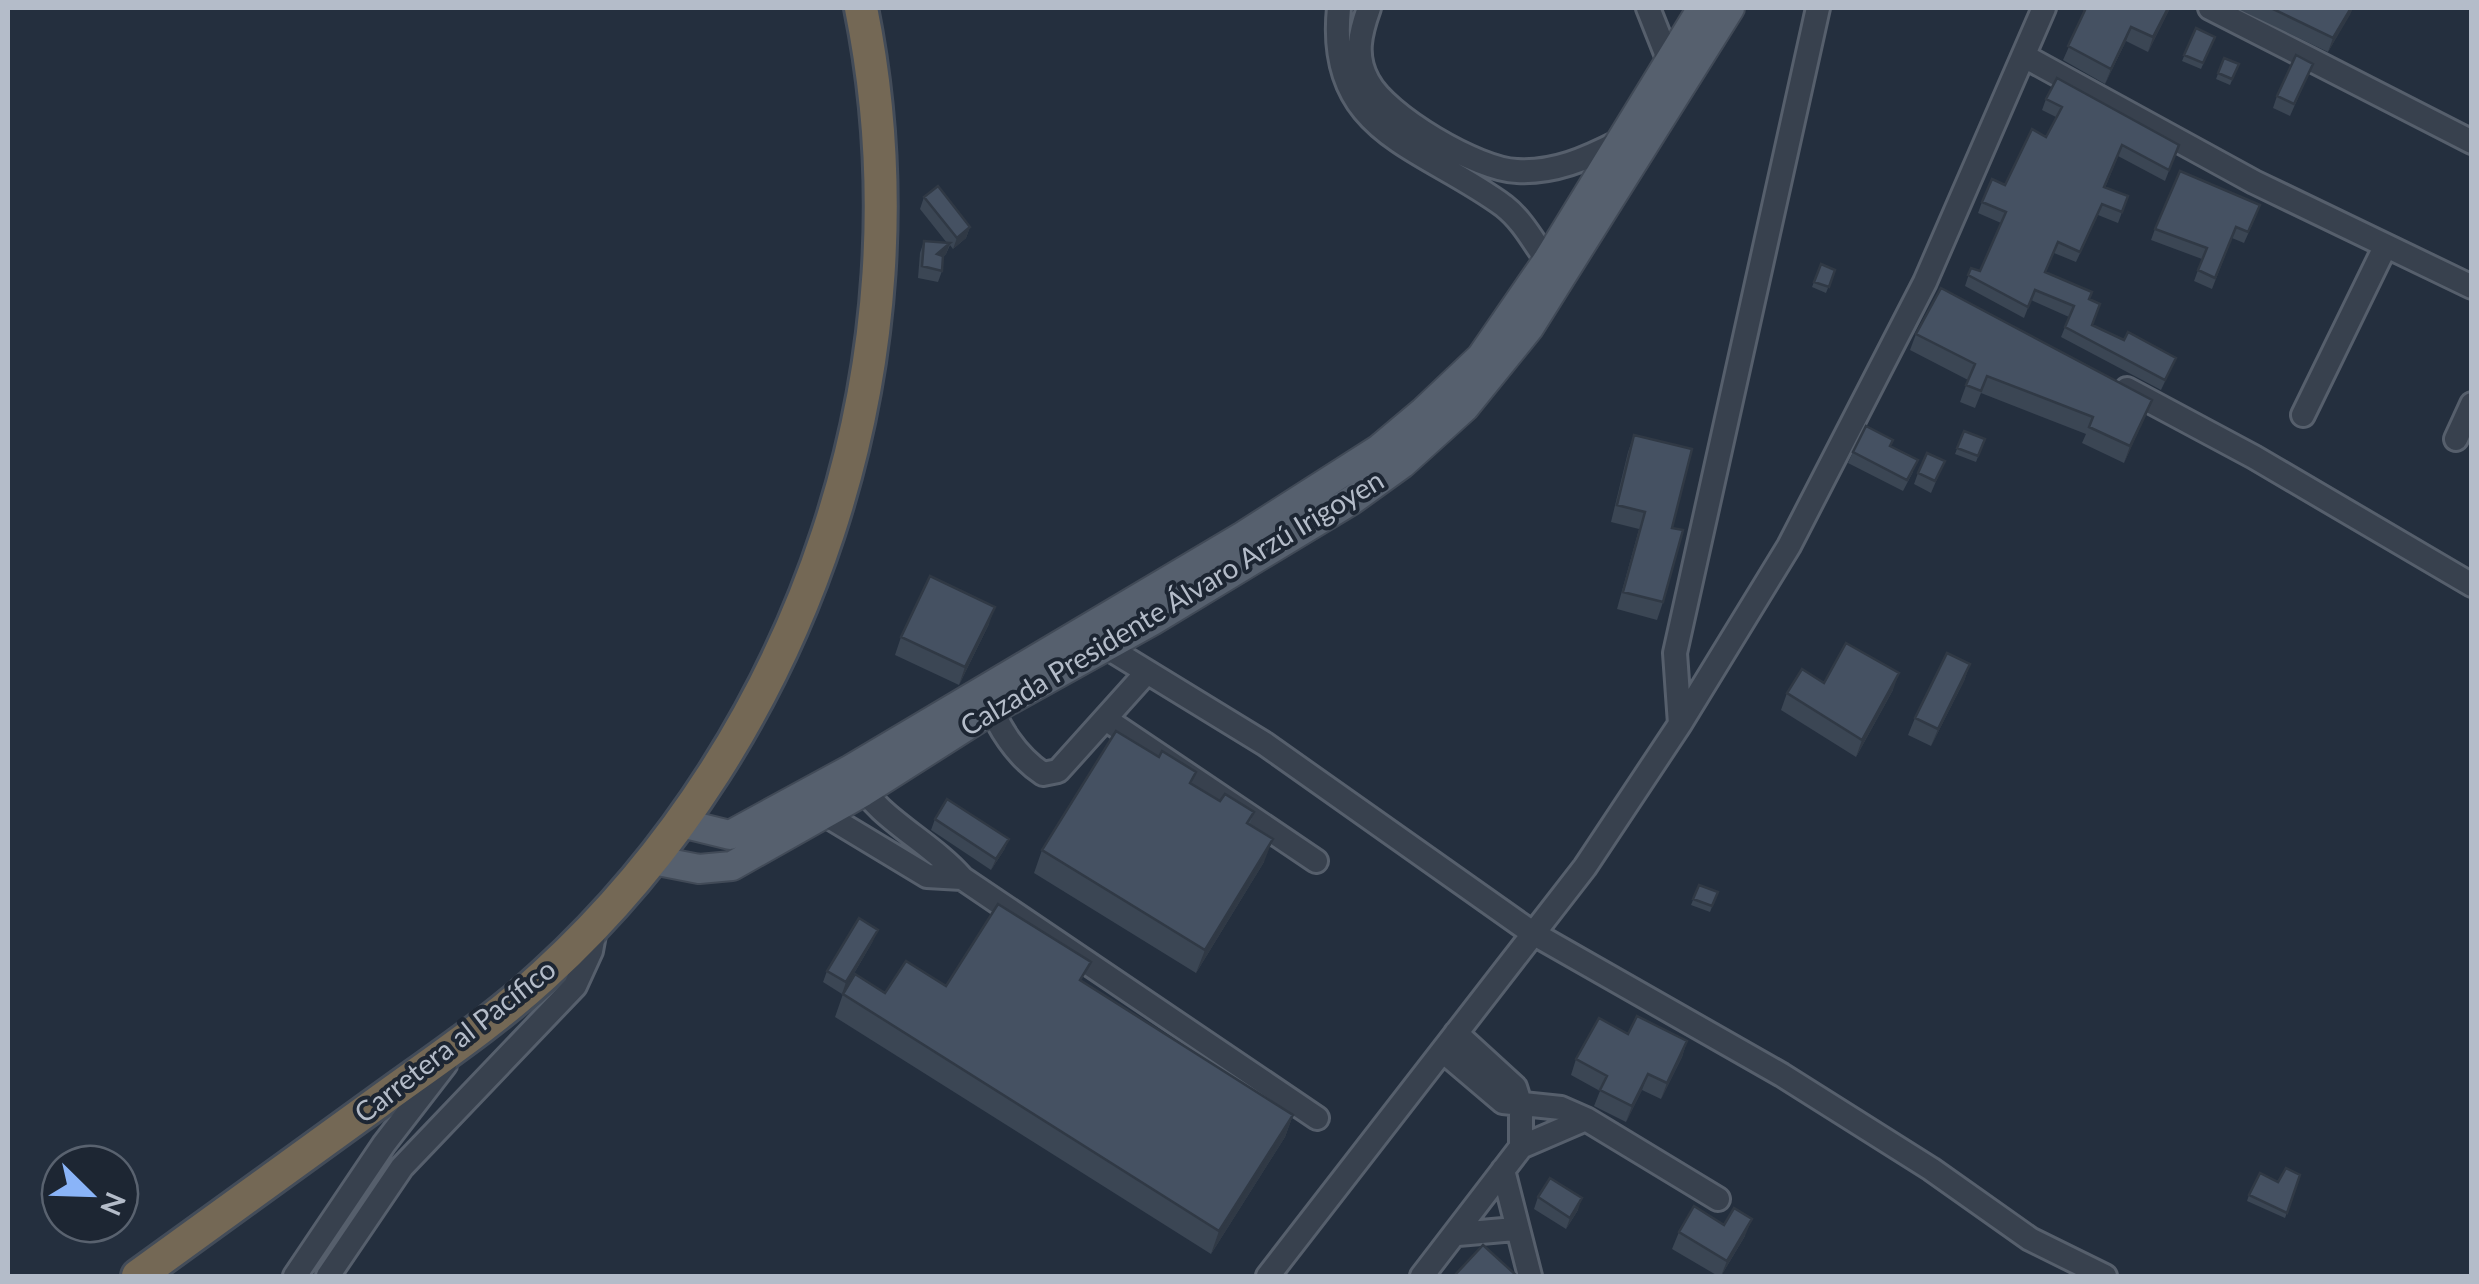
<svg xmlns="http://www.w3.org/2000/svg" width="2479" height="1284" viewBox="0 0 2479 1284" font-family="Lato,sans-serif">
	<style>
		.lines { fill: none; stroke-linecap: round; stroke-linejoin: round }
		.minor-casing { stroke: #565f6c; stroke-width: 28 }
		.major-casing { stroke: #414a57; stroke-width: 32 }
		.highway-casing { stroke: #434c59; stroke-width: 38 }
		.minor { stroke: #38414e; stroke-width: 22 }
		.major { stroke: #56606e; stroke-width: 28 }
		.highway { stroke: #746855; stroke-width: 32 }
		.wall { fill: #3b4654 }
		.shaded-wall { fill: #303945 }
		.building { fill: #455162; stroke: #303945; stroke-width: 2.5 }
		.labels { text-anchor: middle; stroke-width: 8; stroke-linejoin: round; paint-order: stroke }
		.street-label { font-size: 28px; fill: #b4bcc9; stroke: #1d2633 }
	</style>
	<rect width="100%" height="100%" fill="#242f3e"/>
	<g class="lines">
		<defs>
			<path id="minor" d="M1339 8C1326 134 1421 145 1504 206 1527 224 1538 252 1557 273
				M1369 8C1360 33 1354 56 1368 81 1386 116 1478 170 1517 171 1554 173 1586 159 1619 142
				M1648 8 1669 61
				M2210 8 2472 142
				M2024 56 2254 182 2472 287
				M2127 389 2254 457 2472 585
				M2303 415 2385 247
				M2456 439 2472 404
				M1100 638 1105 646 1265 744 1531 932 1782 1075 1931 1169 2030 1239 2105 1276
				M986 697C999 728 1015 755 1043 774L1058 771 1147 672
				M1107 720 1316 861
				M1680 724 1675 653 1818 8
				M856 778C878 819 930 841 962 878L1317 1118
				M826 815 927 876 962 878
				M1456 1033 1515 1087 1521 1106V1147
				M1443 1051 1503 1102 1561 1108 1586 1119 1718 1199
				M1503 1170 1530 1276
				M1458 1234 1515 1229
				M295 1276 384 1144 445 1065
				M328 1276 402 1167 575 986 591 951 596 924
				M1268 1276 1585 867 1680 724 1789 546 1925 282 2044 8
				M1422 1276 1521 1147 1586 1119"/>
			<path id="major" d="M681 823 730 835 851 769 1243 536 1379 449 1423 412 1481 357 1547 261 1702 8
				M653 860 699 869 732 866 863 792 992 710 1152 621 1352 500 1402 464 1465 407 1529 328 1730 8"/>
			<path id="highway" d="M138 1276C219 1218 300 1159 381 1100 436 1060 493 1022 544 975 808 734 932 359 861 8"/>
		</defs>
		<use href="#minor" class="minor-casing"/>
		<use href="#major" class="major-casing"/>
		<use href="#highway" class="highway-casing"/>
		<use href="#minor" class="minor"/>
		<use href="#major" class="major"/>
		<use href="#highway" class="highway"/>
	</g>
	<path class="wall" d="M2078 8H2170L2148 52 2126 41 2105 84 2063 60 2085 11Z
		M2236 8H2353L2328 52Z
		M2196 28 2215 37 2201 69 2182 61Z
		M2224 58 2239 64 2230 85 2216 79Z
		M2313 64 2290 116 2273 108 2277 96Z
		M2046 99 2179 145 2165 181 2118 156 2105 188 2128 196 2118 223 2098 215 2076 262 2054 253 2046 272 2089 299 2092 325 2124 340 2176 358 2161 390 2061 337 2069 317 2031 300 2024 318 1965 286 1971 268 1980 271 2001 223 1978 213 1982 202 2005 185 2046 137 2056 117 2042 110Z
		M924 197 970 227 966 238 953 249 950 245 946 254 943 257 942 271 938 282 918 278 920 253 924 241 947 243 920 209Z
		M2256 216 2244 243 2232 238 2212 289 2194 281 2202 259 2151 240 2155 229Z
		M1821 264 1835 270 1826 293 1812 287Z
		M1916 334 2152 400 2124 463 2082 443 2086 434 1981 393 1975 408 1960 402 1968 380 1910 350Z
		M1964 431 1985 439 1976 462 1955 454Z
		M1634 435 1672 528 1663 602 1657 620 1617 609 1639 529 1611 522 1628 452Z
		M1891 446 1913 472 1903 491 1848 463 1853 452Z
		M1940 472 1931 493 1914 484 1918 473Z
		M989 624 959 685 895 655 901 637Z
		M1970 664 1964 681 1931 746 1908 735 1915 718Z
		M1824 683 1893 690 1856 757 1781 710 1787 693Z
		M1192 784 1220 801 1254 812 1250 824 1264 862 1196 973 1034 873 1042 850Z
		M935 819 1009 839 1004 850 991 870 931 830Z
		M1699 885 1718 892 1710 912 1691 905Z
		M873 941 842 994 823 982 827 971Z
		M1084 982 1293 1115 1285 1137 1211 1254 835 1017 843 994 885 993 946 986Z
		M1628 1034 1687 1041 1682 1057 1661 1099 1642 1090 1626 1122 1594 1106 1600 1091 1571 1075 1576 1059Z
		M2300 1175 2285 1218 2247 1201 2249 1195 2278 1182Z
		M1538 1197 1578 1210 1566 1229 1534 1209Z
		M1679 1232 1745 1236 1721 1276H1718L1672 1249Z"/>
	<path class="shaded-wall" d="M2168 8H2170L2148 52 2153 37Z
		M2351 8H2353L2350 15 2328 52 2333 38Z
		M2131 27 2126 41 2105 84 2111 69Z
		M970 227 966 238 953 249 957 238Z
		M950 243 946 254 933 266 937 254Z
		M2152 400 2146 416 2124 463 2130 446Z
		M995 607 989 624 959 685 965 667Z
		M1970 664 1964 681 1931 746 1938 729Z
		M1899 673 1893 690 1856 757 1862 740Z
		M1009 839 1004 850 991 870 996 859Z
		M1273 839 1264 862 1196 973 1205 950Z
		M878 930 873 941 842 994 846 982Z
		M1687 1041 1682 1057 1661 1099 1667 1083Z
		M1648 1074 1642 1090 1626 1122 1632 1106Z
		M1293 1115 1285 1137 1211 1254 1219 1231Z
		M1582 1198 1578 1210 1566 1229 1570 1218Z
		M1752 1219 1745 1236 1721 1276 1727 1261Z"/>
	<path class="building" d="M2086 8H2168L2153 37 2131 27 2111 69 2068 46Z
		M2271 8H2351L2333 38Z
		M2196 28 2215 37 2203 63 2184 55Z
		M2296 55 2313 64 2294 104 2277 96Z
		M2224 58 2239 64 2232 79 2218 73Z
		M2057 78 2179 145 2169 170 2122 145 2104 187 2128 196 2122 212 2102 204 2080 252 2058 242 2045 272 2092 292 2089 299 2100 304 2092 325 2124 340 2128 332 2176 358 2165 380 2065 327 2074 306 2035 290 2028 307 1968 275 1971 268 1980 271 2006 212 1982 202 1992 179 2005 185 2032 129 2046 137 2062 107 2046 99Z
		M2180 171 2260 205 2248 232 2236 227 2215 278 2198 270 2207 248 2155 229Z
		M938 186 970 227 957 238 924 197Z
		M924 241 950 243 937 254 943 256 942 271 922 266Z
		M1821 264 1835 270 1829 287 1814 282Z
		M1941 288 2152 400 2130 446 2089 427 2093 417 1987 376 1981 391 1966 385 1975 364 1916 334Z
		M1866 426 1893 440 1890 446 1918 460 1907 480 1853 452Z
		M1964 431 1985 439 1978 456 1957 448Z
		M1634 435 1692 449 1672 528 1683 530 1663 602 1623 592 1645 512 1617 505Z
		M1927 453 1945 461 1935 481 1918 473Z
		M930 576 995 607 965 667 901 637Z
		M1846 643 1899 673 1862 740 1787 693 1802 669 1824 683Z
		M1947 653 1970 664 1938 729 1915 718Z
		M1116 731 1159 757 1162 751 1196 772 1190 783 1220 801 1225 794 1254 812 1247 823 1273 839 1205 950 1042 850Z
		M947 799 1009 839 996 859 935 819Z
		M1699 885 1718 892 1712 906 1693 899Z
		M998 904 1091 962 1080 980 1293 1115 1219 1231 843 994 855 974 885 993 906 961 946 986Z
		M859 918 878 930 846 982 827 971Z
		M1637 1016 1687 1041 1667 1083 1648 1074 1632 1106 1600 1090 1607 1076 1576 1059 1599 1018 1628 1034Z
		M2286 1168 2300 1175 2287 1213 2249 1195 2260 1173 2278 1182Z
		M1550 1178 1582 1198 1570 1218 1538 1197Z
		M1694 1206 1724 1225 1734 1208 1752 1219 1727 1261 1679 1232Z
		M1483 1245 1517 1276H1454Z"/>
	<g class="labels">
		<g class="street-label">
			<text transform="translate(1172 603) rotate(-31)" y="10">Calzada Presidente Álvaro Arzú Irigoyen</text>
			<text transform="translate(455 1041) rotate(-38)" y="10">Carretera al Pacífico</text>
		</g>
	</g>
	<rect width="2479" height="1284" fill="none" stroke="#b4bcc9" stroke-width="20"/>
	<g transform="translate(90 1194) rotate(113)"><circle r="48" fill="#1d2633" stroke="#59626f" stroke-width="2.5"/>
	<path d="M0-8L18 38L0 25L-18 38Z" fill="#8ab4f8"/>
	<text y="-15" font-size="28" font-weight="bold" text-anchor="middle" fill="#b4bcc9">N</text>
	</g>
</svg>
